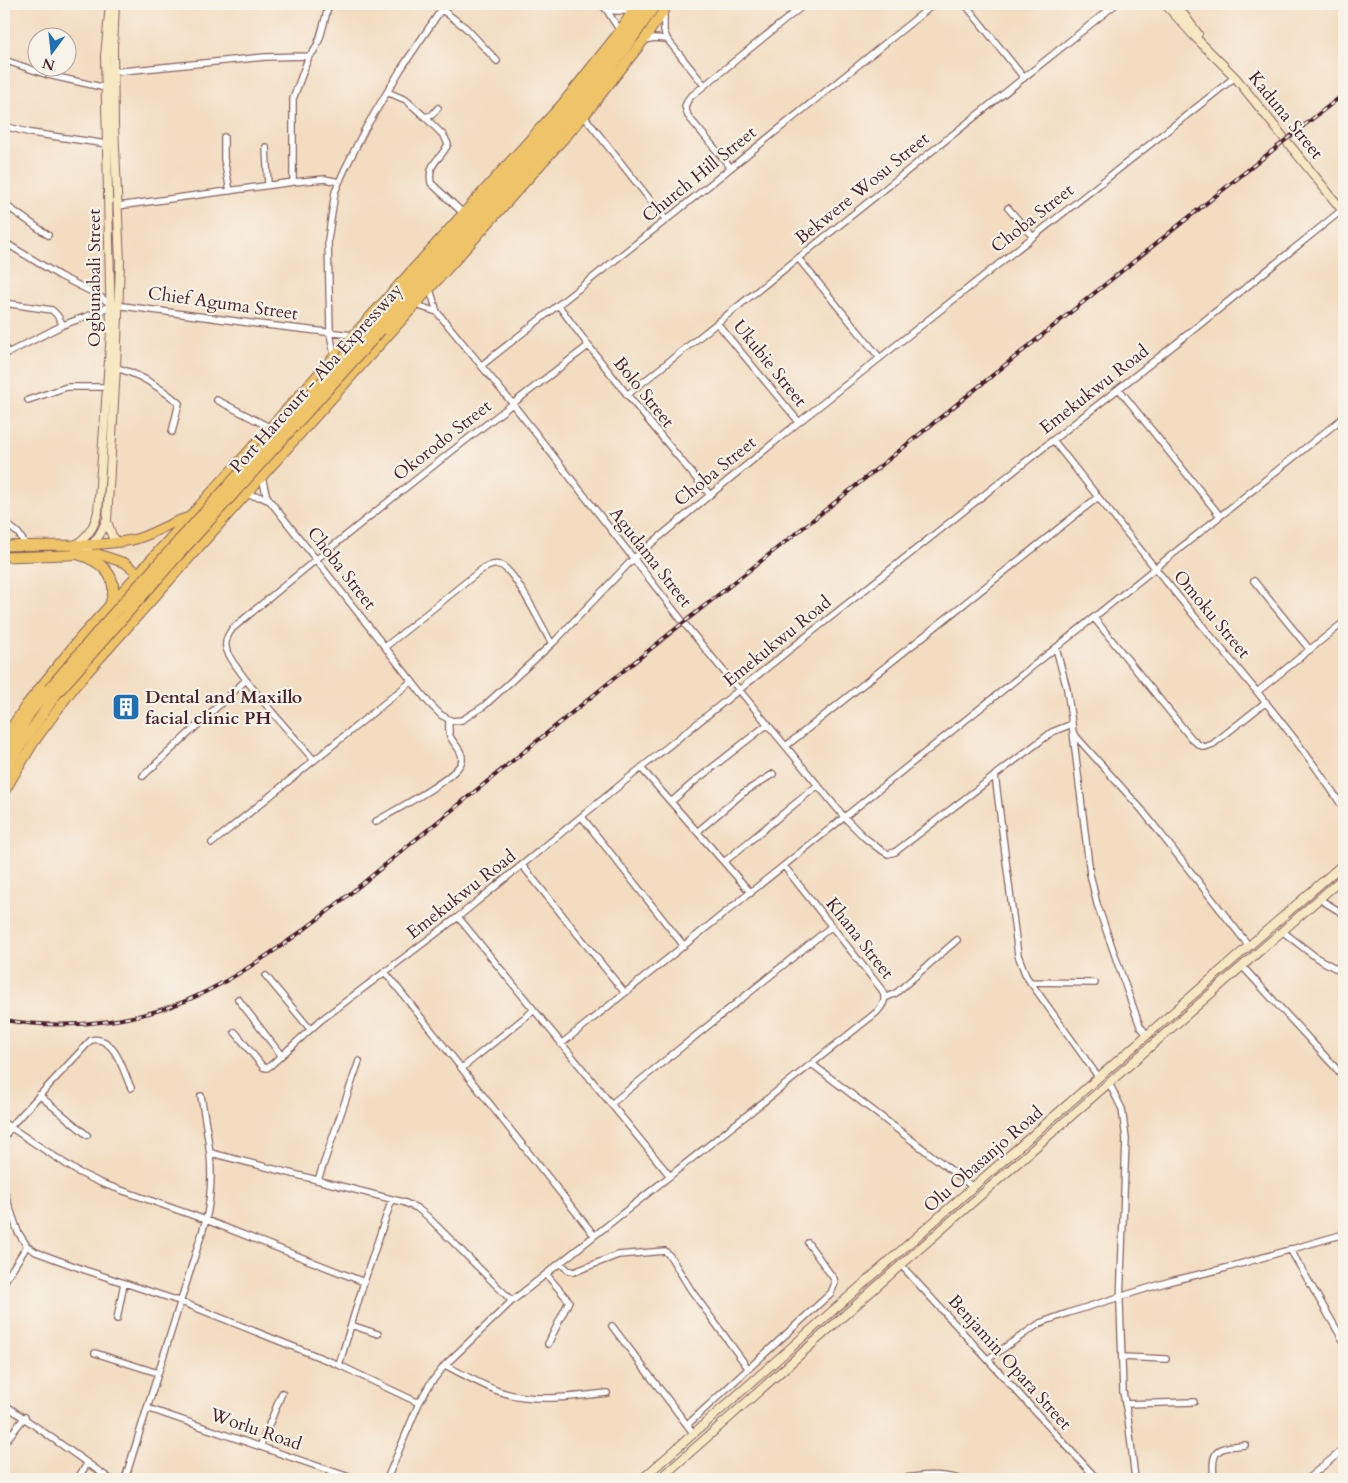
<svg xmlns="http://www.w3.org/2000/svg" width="1348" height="1483" viewBox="0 0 1348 1483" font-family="Cardo,serif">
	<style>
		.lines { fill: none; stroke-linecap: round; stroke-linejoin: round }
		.street-casing { stroke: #85615f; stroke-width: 8 }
		.secondary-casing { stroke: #85615f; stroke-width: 10 }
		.primary-casing { stroke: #85615f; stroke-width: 11 }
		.highway-casing { stroke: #85615f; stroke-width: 12 }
		.street { stroke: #fff; stroke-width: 5.5 }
		.secondary { stroke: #f8e7c3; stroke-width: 8 }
		.primary { stroke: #eec469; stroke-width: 9 }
		.highway { stroke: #eec469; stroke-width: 10 }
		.rail-casing { stroke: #4a1f2b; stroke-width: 4 }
		.rail { stroke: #f7f3e8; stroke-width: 2; stroke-dasharray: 5.5; stroke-linecap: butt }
		.highway-bridge-casing { stroke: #85615f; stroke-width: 12; stroke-linecap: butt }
		.highway-bridge { stroke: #eec469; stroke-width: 10 }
		.labels { text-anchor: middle; stroke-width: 4.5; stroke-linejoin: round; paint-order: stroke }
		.street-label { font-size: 18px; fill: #4a1f2b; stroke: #f7f3e8 }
		.poi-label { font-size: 18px; font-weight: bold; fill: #4a1f2b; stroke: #f7f3e8; text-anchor: start }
	</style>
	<rect width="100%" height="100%" fill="#f7f3e8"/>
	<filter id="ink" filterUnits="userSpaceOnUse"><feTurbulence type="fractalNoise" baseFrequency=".02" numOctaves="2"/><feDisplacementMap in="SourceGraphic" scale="10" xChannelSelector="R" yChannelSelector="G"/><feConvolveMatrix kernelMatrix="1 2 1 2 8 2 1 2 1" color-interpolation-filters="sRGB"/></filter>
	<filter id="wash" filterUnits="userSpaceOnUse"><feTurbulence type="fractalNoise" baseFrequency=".0096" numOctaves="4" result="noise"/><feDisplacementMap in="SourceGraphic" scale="20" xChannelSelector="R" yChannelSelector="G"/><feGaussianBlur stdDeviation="1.12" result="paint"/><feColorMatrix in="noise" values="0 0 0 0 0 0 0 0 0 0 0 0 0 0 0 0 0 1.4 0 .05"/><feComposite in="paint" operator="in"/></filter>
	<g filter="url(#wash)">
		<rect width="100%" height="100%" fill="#f3dcc0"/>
	</g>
	<g filter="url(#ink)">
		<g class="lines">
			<defs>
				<path id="street" d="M600 4 606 9 620 31
					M965 4 1024 78
					M441 9 466 28 497 61
					M606 9 616 11H633
					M664 11V31L667 39 704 85
					M645 40 654 38 667 39
					M4 60 48 75 106 88
					M113 72 265 57 309 56C320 50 325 16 329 4
					M387 92 406 100 425 117 432 115 438 108
					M584 116 666 220
					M425 117 444 136 448 144C441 160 427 162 431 183L464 214
					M4 126 31 133 107 144
					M224 137V159L230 191
					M266 147 268 185
					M731 168 688 116 685 106 689 98 805 4
					M293 182V99L309 56
					M4 204 48 235
					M118 206 293 182 325 179 339 182
					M1008 208 1033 237
					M4 242 60 276 94 293 111 304
					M798 258 880 358
					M430 289 437 312 512 403 683 622 845 818 864 837 878 848 888 854 895 852 1052 732 1072 724
					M4 303 52 310 57 315 63 325
					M115 305 258 324 352 335
					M416 305 437 312
					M559 306C606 371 658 432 710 495
					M717 323 799 422
					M4 345 8 353
					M4 355 63 325 101 311 111 304
					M334 355 330 333 328 240 335 192 344 171 365 129 401 69 445 4
					M482 365 666 220 934 4
					M116 368C138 373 162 389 179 403L172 432
					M1119 389 1220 516
					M627 395 1116 4
					M28 400 67 387H107
					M217 400 269 427
					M1053 440C1103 504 1154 567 1205 629 1254 688 1303 745 1344 809
					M262 477 266 494 270 501 429 703 441 715 452 721 462 720 484 706 555 641 634 558 710 495 799 422 1235 77
					M246 495 261 497 270 501
					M4 522 18 533 26 545
					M1254 581 1310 650
					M1094 618 1191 738 1199 745 1205 747 1213 744 1266 702
					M385 647 481 570C487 567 493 563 500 565 515 569 543 629 552 644
					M1056 648 1067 689 1072 724 1090 874 1097 904 1128 993 1140 1026 1147 1035
					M1257 692 1344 622
					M1073 733 1142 810 1249 946
					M786 746 1098 497
					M314 760C299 743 226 662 226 647 225 640 228 635 232 629 348 532 467 438 588 346
					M641 768 751 893
					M995 775 1018 955 1026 976 1099 1078
					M143 776 246 680
					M671 802 695 781 768 724
					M582 817 684 946
					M375 822C391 812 460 777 462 760 463 750 453 744 450 736 448 731 449 725 449 721
					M697 832 743 793 773 774
					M212 843 412 681
					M724 862 818 785
					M522 865 625 993
					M1319 899 1344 914
					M458 917 670 1176
					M1282 931 1317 958 1344 973
					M1242 966 1344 1077
					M385 972 594 1235
					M266 976 310 1029
					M1030 982 1095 983
					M885 998 896 993 957 940
					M238 999 281 1055
					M235 1032 263 1067 267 1068 270 1066 321 1020 458 917 641 768 1053 440 1173 346 1342 210
					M561 1044 1344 417
					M812 1064 973 1187
					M462 1068 534 1010
					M1109 1083 1122 1109 1126 1139 1120 1303 1123 1392 1128 1418 1135 1479
					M39 1095 87 1135
					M611 1104 832 926
					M4 1123 78 1172 101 1183 206 1220 364 1282
					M4 1138 11 1126 91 1040C115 1035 123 1071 131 1088
					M211 1153 403 1202 417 1208 427 1216 512 1301
					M318 1180 359 1061
					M4 1191 18 1232 27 1246 36 1252 85 1270 179 1301 339 1365 419 1403
					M1290 1249 1344 1342
					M560 1263 568 1270 574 1272 618 1255 665 1251 670 1256 691 1290 748 1368
					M901 1265 1097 1479
					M546 1274 569 1301 548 1344
					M4 1282 27 1246
					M117 1319 124 1283
					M351 1325 378 1334
					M612 1326 694 1434
					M95 1353 158 1373
					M1122 1357 1166 1359
					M988 1359 1040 1323 1068 1313 1171 1281 1226 1268 1344 1234
					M339 1365 364 1282 392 1199
					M445 1365C462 1374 480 1384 498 1391 532 1403 571 1397 607 1393
					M4 1404 110 1479
					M1125 1404 1194 1402
					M147 1408 355 1479
					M687 1425 831 1293 835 1283 834 1279 808 1243
					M4 1443 25 1417
					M260 1447 282 1393
					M77 1479 88 1463
					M125 1479 206 1220C216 1174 209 1142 201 1096
					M387 1479 419 1403 430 1384 445 1365 512 1301 877 1012C883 1005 887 1000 882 990L784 866
					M898 1479C919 1476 938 1473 959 1479
					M1214 1479C1211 1451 1215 1447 1245 1445
					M1307 1479 1344 1449"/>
				<path id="secondary" d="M115 4 113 48 114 125 120 262 116 368 107 521 112 536 118 542
					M1165 4 1194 36 1235 77 1342 210 1344 208
					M1176 4 1198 34
					M76 545C89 535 94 527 98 512L111 332 105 56 110 4
					M78 554C93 546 100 537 106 521
					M642 1479 973 1187 1344 863
					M660 1479 901 1265 1344 877"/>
				<path id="primary" d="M4 546C46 544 90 548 132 540 152 536 169 522 189 517
					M4 557 98 554 125 563 142 576
					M4 739 26 705 79 639 563 103 620 31 637 4
					M4 792 34 742 75 686 584 116 644 40 668 4"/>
				<path id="highway" d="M373 325 562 115 599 70 647 4
					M381 330 587 99 630 42 656 4
					M76 545 78 554C103 562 122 578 109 607
					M4 756 30 713 49 689
					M4 775 21 745 57 693"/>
			</defs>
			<use href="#street" class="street-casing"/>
			<use href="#secondary" class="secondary-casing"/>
			<use href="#primary" class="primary-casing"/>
			<use href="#highway" class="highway-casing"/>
			<use href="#street" class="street"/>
			<use href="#secondary" class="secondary"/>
			<use href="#primary" class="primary"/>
			<use href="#highway" class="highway"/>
			<defs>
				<path id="rail" d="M4 1020C70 1031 147 1022 207 991 281 953 345 898 409 845 480 788 551 730 622 672 702 607 783 544 863 480 1023 351 1182 221 1344 94"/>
			</defs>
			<use href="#rail" class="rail-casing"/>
			<use href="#rail" class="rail"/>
			<defs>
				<path id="highway-bridge" d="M49 689 113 614 373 325
					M57 693 180 553 381 330"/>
			</defs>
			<use href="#highway-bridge" class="highway-bridge-casing"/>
			<use href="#highway-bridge" class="highway-bridge"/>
		</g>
	</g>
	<defs>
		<symbol id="building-square" viewBox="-11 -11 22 22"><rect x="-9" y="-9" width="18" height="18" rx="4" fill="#1f6fb2" stroke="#f7f3e8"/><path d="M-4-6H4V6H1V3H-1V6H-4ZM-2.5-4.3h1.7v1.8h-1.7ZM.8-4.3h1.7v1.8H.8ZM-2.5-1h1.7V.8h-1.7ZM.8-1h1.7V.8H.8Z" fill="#fff"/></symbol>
	</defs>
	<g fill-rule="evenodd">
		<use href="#building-square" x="110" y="691" width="32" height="32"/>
	</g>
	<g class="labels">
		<g class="street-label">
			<text transform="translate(1286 115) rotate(51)" y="6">Kaduna Street</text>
			<text transform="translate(699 174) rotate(-39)" y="6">Church Hill Street</text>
			<text transform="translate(862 188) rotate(-39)" y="6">Bekwere Wosu Street</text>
			<text transform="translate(1032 218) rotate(-38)" y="6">Choba Street</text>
			<text transform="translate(94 278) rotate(-90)" y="6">Ogbunabali Street</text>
			<text transform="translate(223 303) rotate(8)" y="6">Chief Aguma Street</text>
			<text transform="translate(770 363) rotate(51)" y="6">Ukubie Street</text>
			<text transform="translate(316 378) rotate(-48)" y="6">Port Harcourt - Aba Expressway</text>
			<text transform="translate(1094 389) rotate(-38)" y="6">Emekukwu Road</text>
			<text transform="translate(644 392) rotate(51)" y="6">Bolo Street</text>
			<text transform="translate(442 440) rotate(-38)" y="6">Okorodo Street</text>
			<text transform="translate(715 471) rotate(-39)" y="6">Choba Street</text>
			<text transform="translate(651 557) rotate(52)" y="6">Agudama Street</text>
			<text transform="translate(342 568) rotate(52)" y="6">Choba Street</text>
			<text transform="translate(1212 614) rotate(50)" y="6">Omoku Street</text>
			<text transform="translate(777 641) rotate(-39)" y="6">Emekukwu Road</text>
			<text transform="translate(461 894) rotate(-38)" y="6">Emekukwu Road</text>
			<text transform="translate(860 938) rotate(52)" y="6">Khana Street</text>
			<text transform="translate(983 1159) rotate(-41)" y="6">Olu Obasanjo Road</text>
			<text transform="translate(1010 1362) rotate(48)" y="6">Benjamin Opara Street</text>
			<text transform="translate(256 1429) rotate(19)" y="6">Worlu Road</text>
		</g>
		<g class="poi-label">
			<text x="145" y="703">Dental and Maxillo<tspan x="145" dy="21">facial clinic PH</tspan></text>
		</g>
	</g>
	<rect width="1348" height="1483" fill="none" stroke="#f7f3e8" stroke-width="20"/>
	<g transform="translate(52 52) rotate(195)"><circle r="24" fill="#f7f3e8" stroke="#b29e9c"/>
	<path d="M0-4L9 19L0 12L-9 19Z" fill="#1f6fb2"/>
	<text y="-8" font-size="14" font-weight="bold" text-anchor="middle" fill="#4a1f2b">N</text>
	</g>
</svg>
